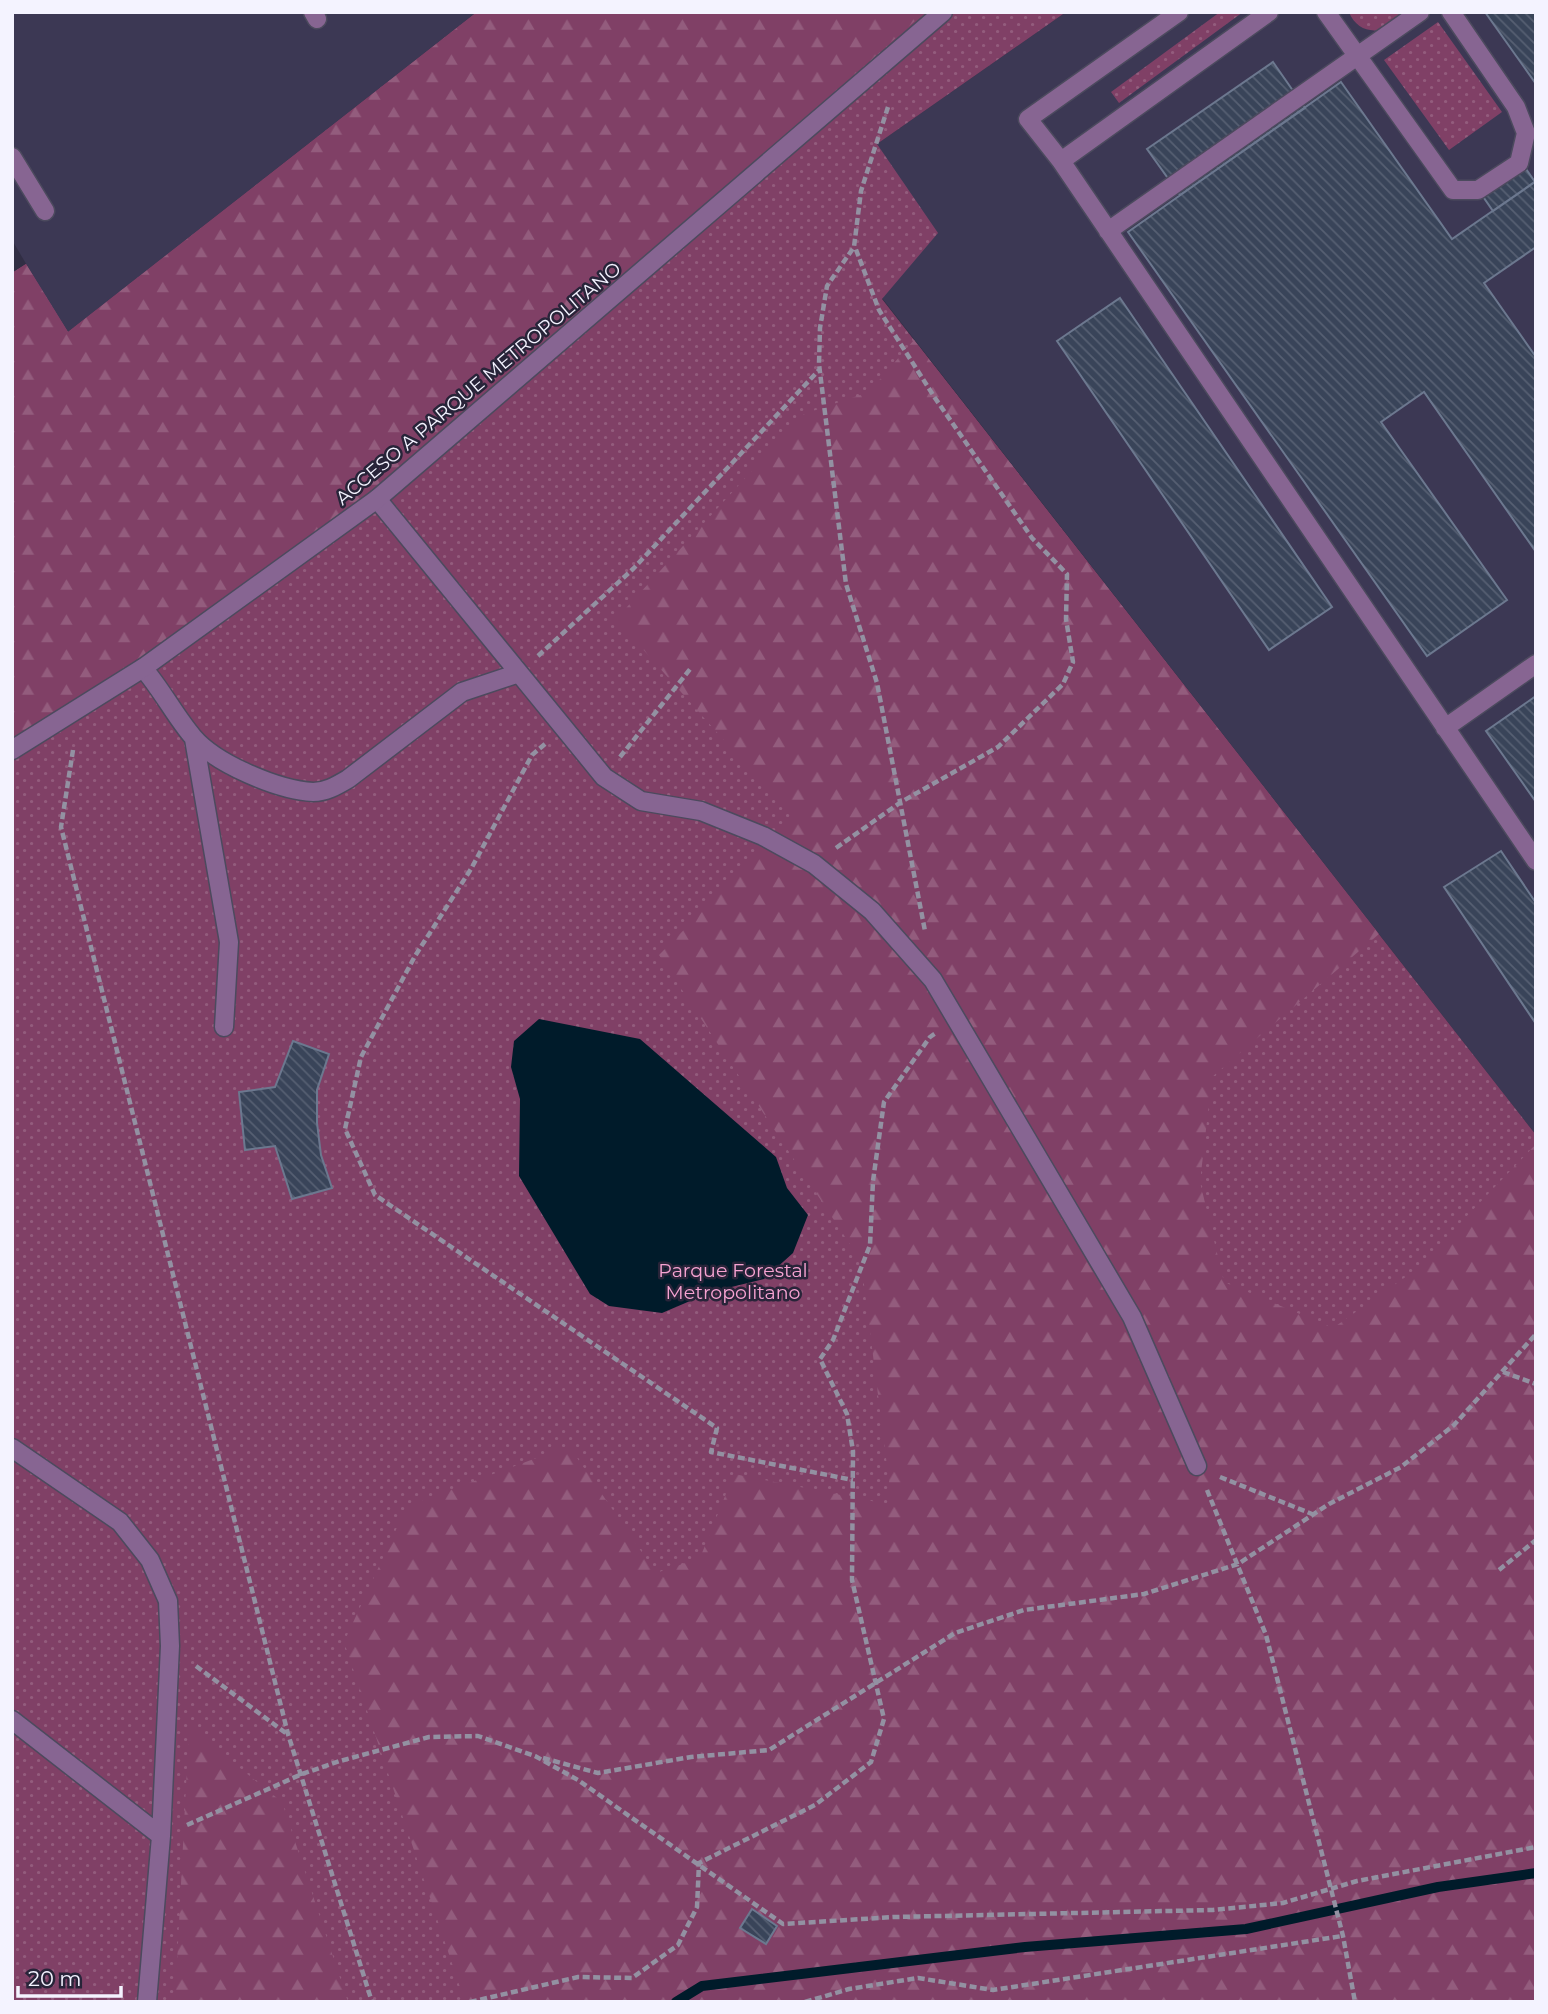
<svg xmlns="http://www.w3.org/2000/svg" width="1548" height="2014" viewBox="0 0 1548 2014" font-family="Montserrat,sans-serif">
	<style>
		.built { fill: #3c3854 }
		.grass { fill: url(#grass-dots) }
		.forest { fill: url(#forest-firs) }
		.water { fill: #001b2a }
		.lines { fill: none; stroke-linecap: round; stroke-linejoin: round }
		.stream { stroke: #001b2a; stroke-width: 10 }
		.building { fill: url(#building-back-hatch); stroke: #6c788f; stroke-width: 2 }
		.lane-casing { stroke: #4c4a5e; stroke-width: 21 }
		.street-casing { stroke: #4c4a5e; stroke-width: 21 }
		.path { stroke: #9391a2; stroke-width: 4.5; stroke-dasharray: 7 3.5; stroke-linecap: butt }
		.lane { stroke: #876592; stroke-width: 18 }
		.street { stroke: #876592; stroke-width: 18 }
		.labels { text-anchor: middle; stroke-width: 5; stroke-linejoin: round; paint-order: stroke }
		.street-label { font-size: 19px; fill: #f4f3ff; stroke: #282439 }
		.park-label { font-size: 19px; fill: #f7a3d2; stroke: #282439 }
	</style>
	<defs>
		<pattern id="grass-dots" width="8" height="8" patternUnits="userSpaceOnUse" patternTransform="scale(1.75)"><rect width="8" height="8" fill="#804066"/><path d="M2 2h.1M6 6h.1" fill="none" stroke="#935c7d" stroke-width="1.8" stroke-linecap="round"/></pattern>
		<pattern id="forest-firs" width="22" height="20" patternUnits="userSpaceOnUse" patternTransform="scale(1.75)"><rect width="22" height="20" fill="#804066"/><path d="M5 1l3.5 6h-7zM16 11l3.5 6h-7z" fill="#935c7d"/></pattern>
		<pattern id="building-back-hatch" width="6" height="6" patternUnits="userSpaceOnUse" patternTransform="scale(1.75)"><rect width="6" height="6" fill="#394459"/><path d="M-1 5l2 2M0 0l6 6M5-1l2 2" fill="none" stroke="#565f72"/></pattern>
	</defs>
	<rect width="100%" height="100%" fill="#312e44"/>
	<path class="built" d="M12 12H477L67 333 12 240Z
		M1066 12H1536V1135L882 298 877 144Z"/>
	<path class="grass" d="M477 12H1066L877 144 938 233 882 299 1536 1135V2002H12V273L26 264 68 332Z
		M1220 12H1243L1119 103 1111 92Z
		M1349 12H1402C1391 35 1359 38 1349 12Z
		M1438 22 1502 112 1449 150 1384 60Z"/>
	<path class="forest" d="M477 12H925L377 499 12 750V273L26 264 68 332Z
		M914 340 1379 934 1212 1077 1200 1182 1224 1282 1333 1328 1414 1271 1536 1144V2002H465L344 1642 407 1506 569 1446 656 1573 700 1558 734 1474 892 1505 861 1261 659 955 794 819 616 619 804 414 869 392Z
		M189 1727 282 1802 348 2002H175Z"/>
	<path class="water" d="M539 1019 640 1039 776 1157 787 1188 808 1215 793 1253 764 1279 711 1292 662 1313 609 1306 590 1294 519 1176 520 1099 511 1067 514 1041Z"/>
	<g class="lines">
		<path class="stream" d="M676 2002 702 1986 1025 1947 1246 1929 1438 1887 1536 1873"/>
	</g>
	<path class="building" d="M1485 12H1536V84Z
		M1273 62 1305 108 1180 195 1147 149Z
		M1341 82 1452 239 1536 181V247L1484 283 1536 357V552L1424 392 1381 422 1507 600 1427 656 1128 232Z
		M1517 156 1535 182 1493 211 1475 185Z
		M1120 298 1332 607 1269 650 1057 341Z
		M1536 696V802L1486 731Z
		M1501 851 1536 903V1024L1444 887Z
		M293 1041 329 1054 317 1090V1123L321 1155 332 1188 292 1199 275 1146 245 1150 239 1092 275 1087Z
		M752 1909 777 1926 766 1944 740 1928Z"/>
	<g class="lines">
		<defs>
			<path id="lane" d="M313 12 317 19
				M1179 12 1028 119 1061 161 1536 861
				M1326 12 1453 190H1478L1519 163 1526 133 1516 107 1451 12
				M12 157 45 211
				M1061 161 1269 12
				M1108 231 1420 12
				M377 499 604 777 641 801 701 811 763 836 814 864 872 911 933 980 1132 1317 1197 1466
				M143 668C162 690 175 716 193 737 216 764 278 790 313 792 326 792 336 786 348 779L462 692 519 673
				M1445 728 1536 664
				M194 739 229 942 224 1027
				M12 1448 120 1522 150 1560 168 1601 170 1646 161 1836 147 2002
				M12 1720 161 1836"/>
			<path id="street" d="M12 750 143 668 377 499 943 12"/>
		</defs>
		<use href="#lane" class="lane-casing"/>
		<use href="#street" class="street-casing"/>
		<path class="path" d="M888 107 861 191 854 247 827 286 820 328 819 364 846 584 877 683 925 931
			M538 656 633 569 819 370
			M545 744 532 755 471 869 415 956 361 1057 345 1129 375 1195 717 1428 711 1452 853 1480
			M73 750 61 827 288 1734 372 2002
			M620 757 691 668
			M836 848 901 802 998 747 1063 684 1073 662 1066 619 1067 574 1032 538 935 398 879 310 855 247
			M1503 1372 1536 1384
			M1220 1477 1312 1514
			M1207 1490 1266 1635 1343 1936 1355 2002
			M1499 1570 1536 1540
			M196 1666 287 1734
			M543 1758 598 1773 691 1757 769 1750 955 1633 1024 1610 1144 1594 1238 1564 1329 1504 1401 1467 1454 1425 1536 1334
			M187 1825 302 1774 340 1761 429 1737 478 1736 535 1756 578 1780 783 1924 894 1917 1213 1910 1283 1903 1357 1881 1536 1847
			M470 2002 578 1977 632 1978 678 1945 697 1907 699 1863 815 1805 871 1762 884 1719 852 1580 853 1451 847 1414 820 1359 833 1340 870 1245 873 1181 884 1102 930 1037 936 1033
			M805 2002 849 1989 918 1978 993 1990 1342 1936"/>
		<use href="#lane" class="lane"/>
		<use href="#street" class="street"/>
	</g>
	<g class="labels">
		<g class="street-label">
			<text transform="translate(478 383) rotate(-40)" y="7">ACCESO A PARQUE METROPOLITANO</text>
		</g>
		<g class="park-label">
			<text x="733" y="1277">Parque Forestal<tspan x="733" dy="22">Metropolitano</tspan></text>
		</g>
	</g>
	<rect width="1548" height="2014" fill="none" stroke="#f4f3ff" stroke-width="28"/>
	<path d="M18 1986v10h103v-10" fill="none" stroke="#f4f3ff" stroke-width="3.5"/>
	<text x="28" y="1986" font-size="21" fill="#f4f3ff" stroke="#282439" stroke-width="5" paint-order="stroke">20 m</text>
</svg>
